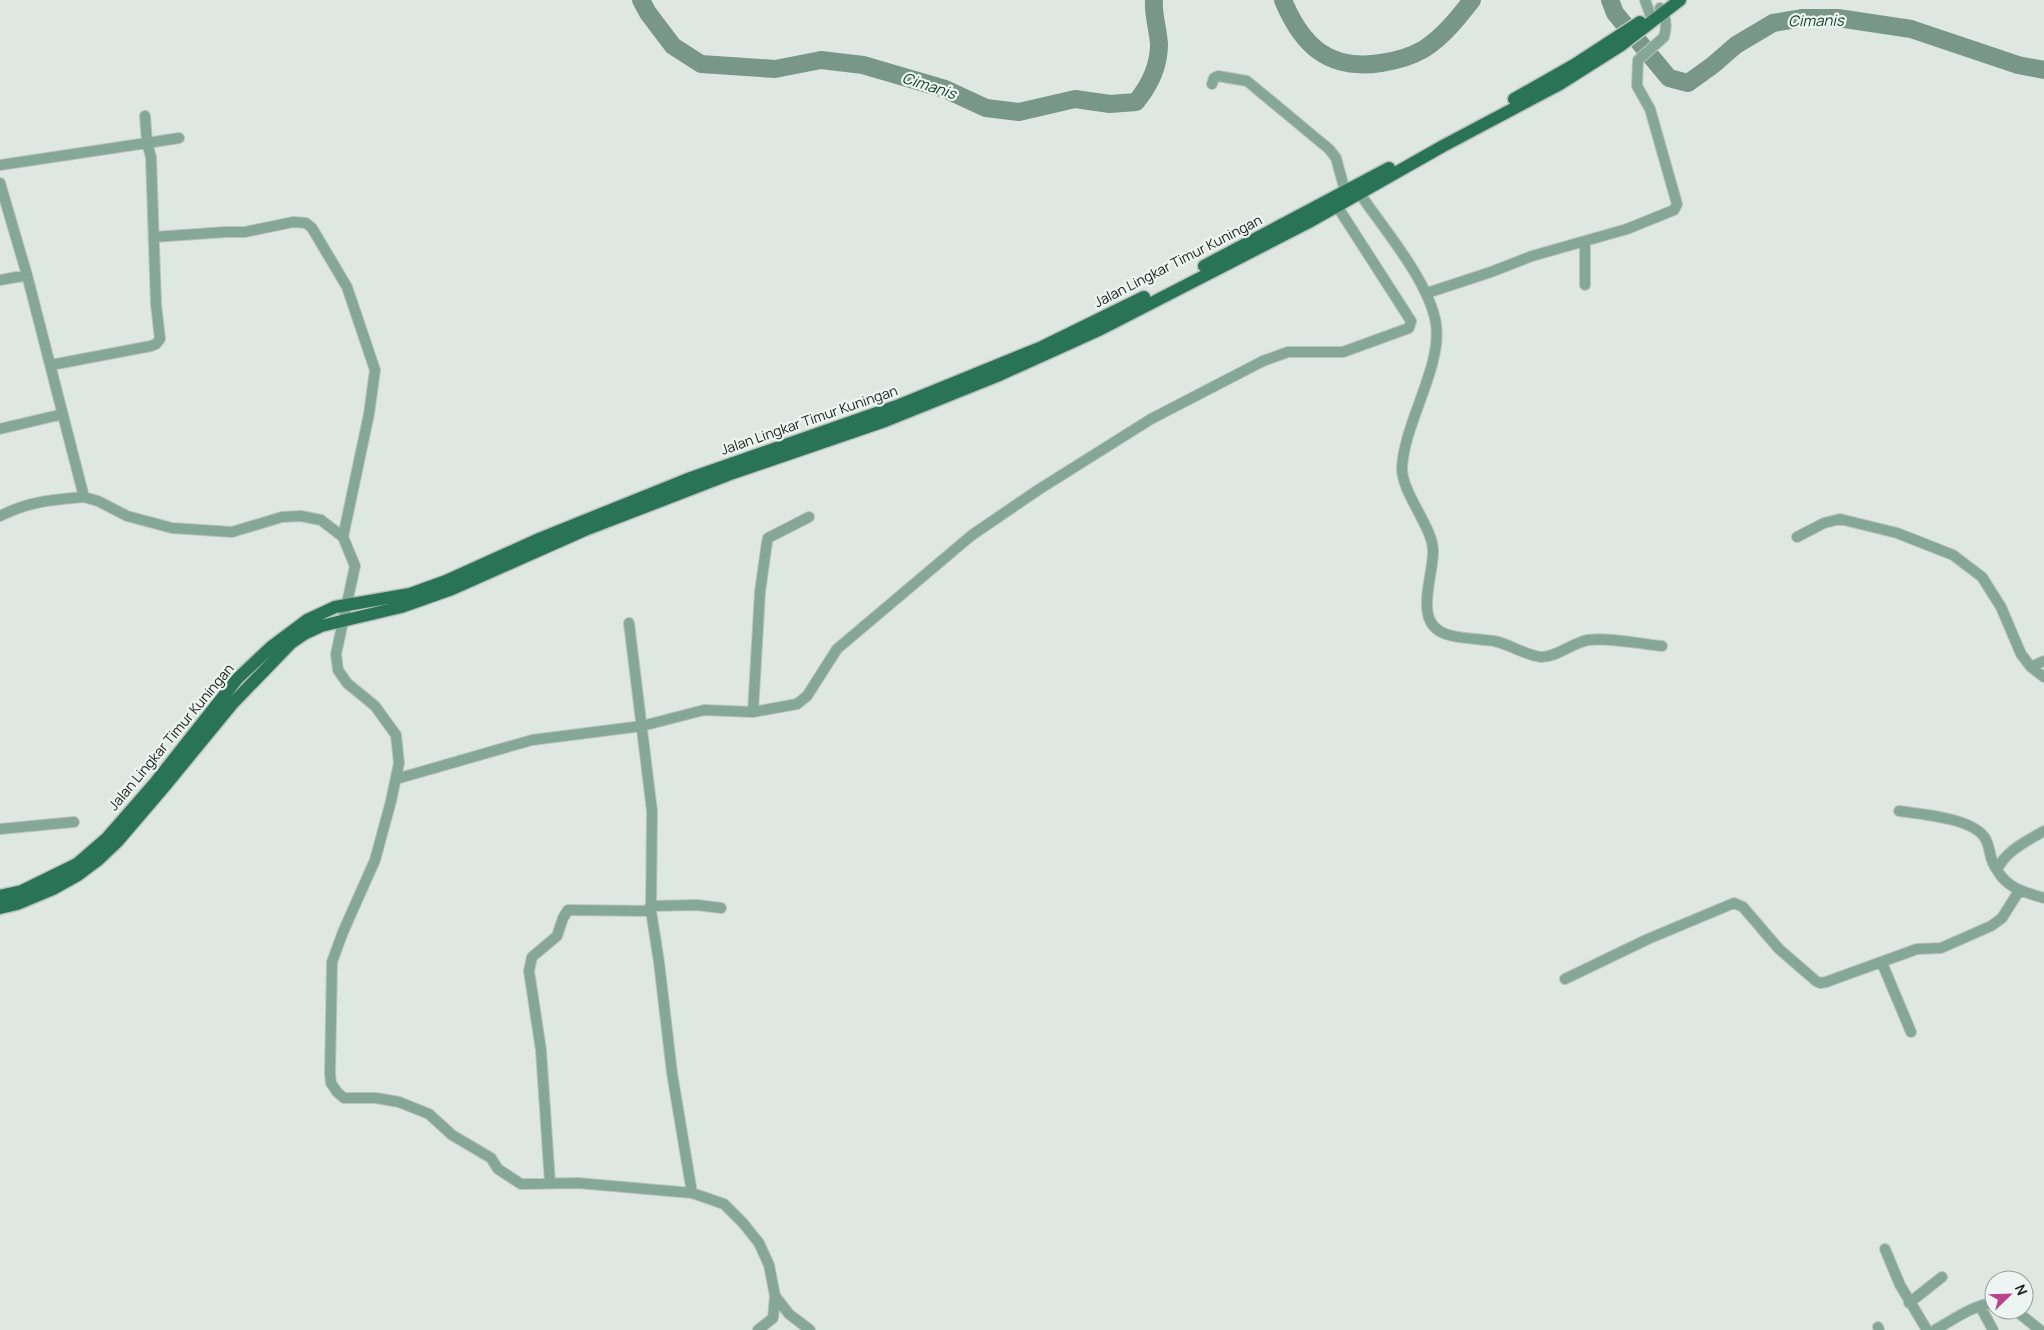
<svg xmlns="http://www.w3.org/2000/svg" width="2044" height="1330" viewBox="0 0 2044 1330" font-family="Manrope,sans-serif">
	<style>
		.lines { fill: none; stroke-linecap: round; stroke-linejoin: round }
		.river { stroke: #789789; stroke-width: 18 }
		.minor-casing { stroke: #bcc3bf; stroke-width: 12 }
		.major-casing { stroke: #bcc3bf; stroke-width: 15 }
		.minor { stroke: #84a797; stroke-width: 10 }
		.major { stroke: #297357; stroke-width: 12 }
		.labels { text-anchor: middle; stroke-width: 4.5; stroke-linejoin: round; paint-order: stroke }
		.street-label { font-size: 14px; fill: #1b1e1c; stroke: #ecf5f1 }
		.water-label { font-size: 15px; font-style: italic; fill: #0d3a2a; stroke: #ecf5f1 }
	</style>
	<rect width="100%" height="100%" fill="#dfe7e3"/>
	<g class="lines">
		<path class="river" d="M641 0 648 13 673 46 701 64 775 69 821 60 863 65 945 89 986 108 1019 112 1075 99 1110 104 1136 102C1150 85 1159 67 1159 44 1158 29 1153 16 1154 0
			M1283 0C1302 46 1329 71 1381 63 1395 61 1412 56 1424 49 1444 36 1458 18 1472 0
			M1610 0 1615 13 1669 78 1688 83 1713 65 1736 45 1773 23 1803 18H1838L1911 29 2018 65 2044 70"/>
		<defs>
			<path id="minor" d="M1645 0 1650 14
				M1212 84 1214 78 1218 76 1247 81 1329 149 1336 158 1345 191
				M145 116 147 143 179 138
				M0 165 147 143 151 157 156 304 160 339 156 344 151 346 51 365
				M0 183 27 275 84 497 98 501 127 516 172 528 232 532 282 517 301 516 321 520 343 537 355 566 336 654 338 670 347 683 375 706 396 735 399 763 391 801 375 860 343 932 332 962 330 1074 331 1083 337 1092 344 1098H376L399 1102 429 1114 452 1135 491 1158 498 1169 521 1184 578 1183 692 1193 724 1204 743 1223 759 1243 769 1265 775 1296 773 1318 758 1330
				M1360 194C1384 229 1430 283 1436 324 1442 367 1405 421 1402 467 1401 493 1434 528 1433 552 1433 581 1410 628 1453 636 1466 639 1481 639 1494 641 1510 644 1524 655 1541 657 1557 657 1572 643 1588 640 1608 637 1641 644 1662 646
				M154 237 226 232H245L293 222 306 223 312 228 347 287 375 370 369 414 343 537
				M0 280 27 275
				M1585 285V241
				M1427 293 1491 272 1532 256 1627 229 1674 210 1677 204 1650 109 1637 86 1638 60 1664 37C1667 26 1667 17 1660 8
				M0 429 63 414
				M0 516C30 501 51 500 84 497
				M1797 537 1824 523 1840 519 1897 533 1953 555 1982 577 2001 607 2021 654 2031 667 2044 677
				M629 623 652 811 651 911 659 962 672 1073 692 1193
				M2031 667 2044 661
				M753 712 797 704 807 696 837 649 972 535 1038 490 1151 419 1263 361 1288 352H1343L1409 328 1411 321 1337 206
				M396 779 532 740 642 726 704 710 753 712 760 592 767 542 768 538 809 517
				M1899 811C1920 814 1976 818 1986 840 1991 850 1989 860 1997 870
				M0 829 74 822
				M2044 831C2027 841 2005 851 1997 870 2008 889 2024 892 2044 898
				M650 906 697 905 721 908
				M1882 963 1911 1032
				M1565 979 1648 939 1734 903 1743 907 1779 949 1816 981 1820 983 1826 982 1917 949 1941 948 1991 926 2002 918 2019 891
				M550 1183 541 1050 529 971 532 957 557 936 563 918 568 910 651 911
				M1885 1249 1900 1285 1927 1330
				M775 1296 789 1314 810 1330
				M1909 1303 1942 1277
				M1980 1306 1993 1330
				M2015 1310 2040 1330
				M1878 1327 1879 1330
				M1935 1330C1954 1319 1973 1305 1994 1303"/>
			<path id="major" d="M1514 99 1574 65 1640 22
				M1204 266 1389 168
				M0 896 22 891 77 864 107 838 155 783 237 679 271 647 307 620 335 607 410 594 446 581 539 539 688 479 897 406 1042 347 1144 297
				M0 908 17 904 53 889 78 875 98 860 117 842 164 787 233 703 291 643 304 634 321 626 401 607 452 589 585 530 733 473 885 421 997 376 1101 329 1309 222 1443 146 1560 84 1620 46 1680 0"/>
		</defs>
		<use href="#minor" class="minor-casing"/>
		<use href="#major" class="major-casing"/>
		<use href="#minor" class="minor"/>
		<use href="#major" class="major"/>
	</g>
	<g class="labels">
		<g class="street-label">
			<text transform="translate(1178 261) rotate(-27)" y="5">Jalan Lingkar Timur Kuningan</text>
			<text transform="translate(809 420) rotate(-19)" y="5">Jalan Lingkar Timur Kuningan</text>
			<text transform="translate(171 737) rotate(-50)" y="5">Jalan Lingkar Timur Kuningan</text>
		</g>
		<g class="water-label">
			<text transform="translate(1816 21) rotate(-1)" y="5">Cimanis</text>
			<text transform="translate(929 86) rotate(18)" y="5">Cimanis</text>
		</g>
	</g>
	<g transform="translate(2009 1295) rotate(67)"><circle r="24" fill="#ecf5f1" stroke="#989f9c"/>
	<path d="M0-4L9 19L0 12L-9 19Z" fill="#be4191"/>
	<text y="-8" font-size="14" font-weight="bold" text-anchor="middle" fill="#1b1e1c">N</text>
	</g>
</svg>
